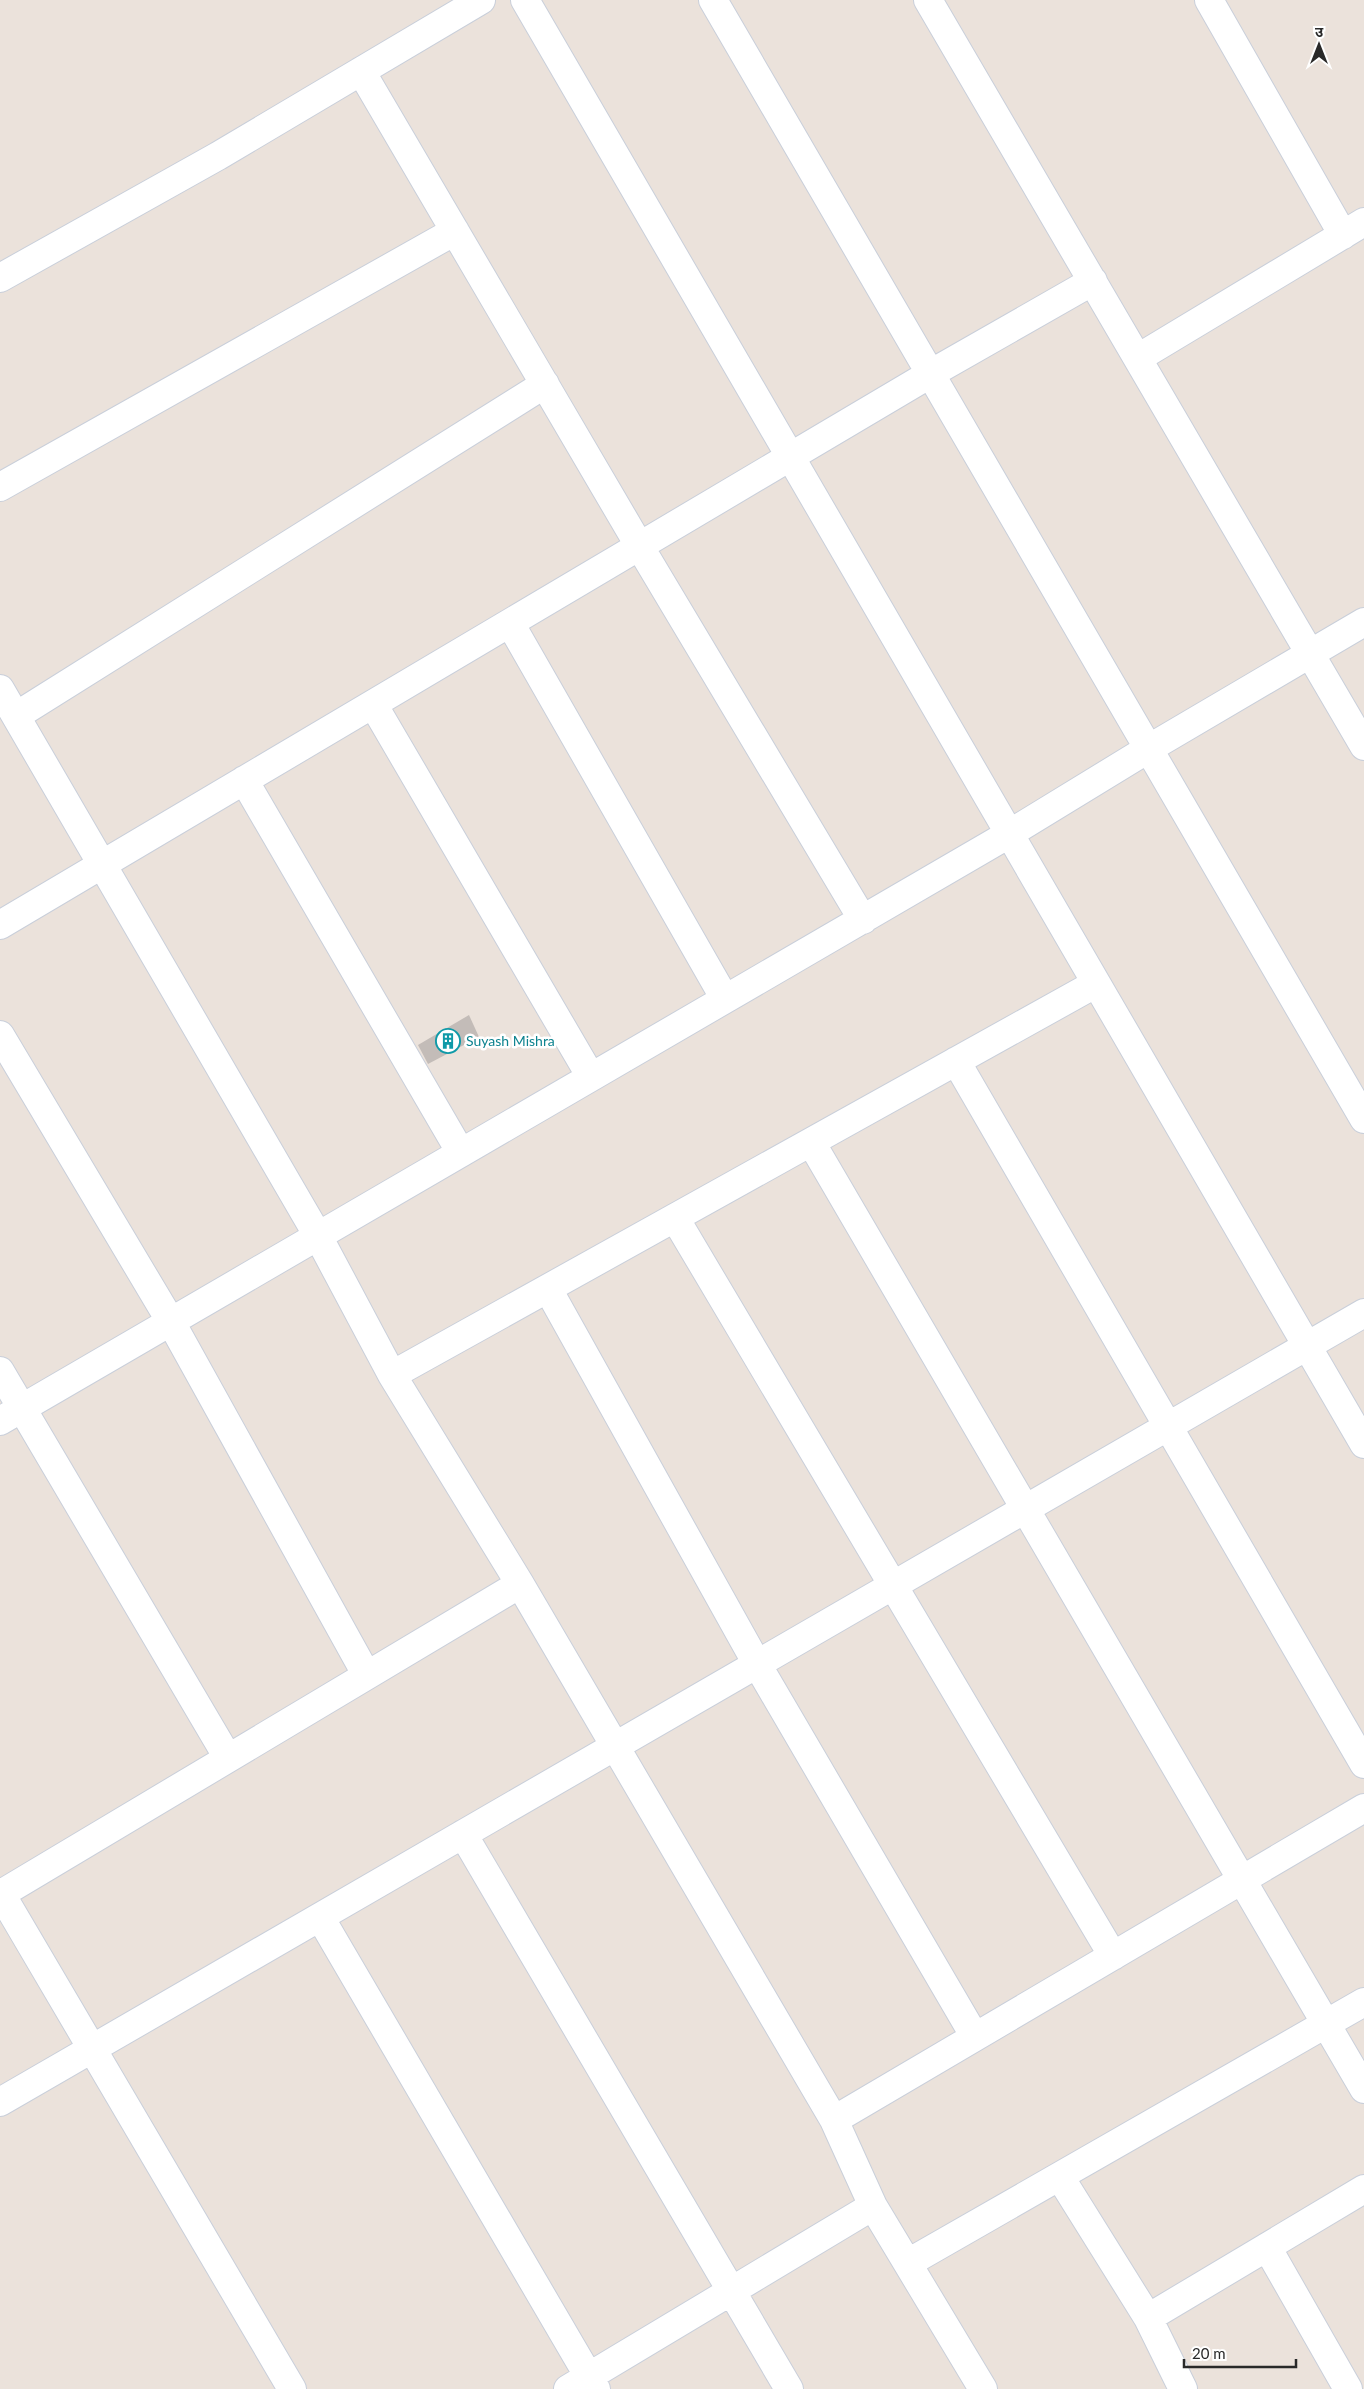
<svg xmlns="http://www.w3.org/2000/svg" width="1364" height="2389" viewBox="0 0 1364 2389" font-family="Lato,'Noto Sans Devanagari',sans-serif">
	<style>
		.building { fill: #c3bcb8 }
		.lines { fill: none; stroke-linecap: round; stroke-linejoin: round }
		.minor-casing { stroke: #c9cfda; stroke-width: 30 }
		.minor { stroke: #fff; stroke-width: 28 }
		.labels { text-anchor: middle; stroke-width: 5; stroke-linejoin: round; paint-order: stroke }
		.culture-label { font-size: 14px; fill: #0d838f; stroke: #fff; text-anchor: start }
	</style>
	<rect width="100%" height="100%" fill="#ebe2db"/>
	<path class="building" d="M469 1015 479 1037 428 1064 418 1045Z"/>
	<g class="lines">
		<defs>
			<path id="minor" d="M525 0 1364 1444
				M713 0 1364 1119
				M928 0 1364 746
				M1209 0 1343 235
				M361 71 640 547 863 920
				M0 278 218 156 481 0
				M1138 358 1364 222
				M0 487 455 231
				M510 623 725 999
				M0 689 318 1236 392 1375 520 1584 834 2120 873 2206 983 2389
				M373 704 591 1077
				M16 716 545 384
				M244 780 461 1153
				M0 925 930 374 1093 281
				M0 1035 171 1322 366 1674
				M956 1061 1364 1764
				M811 1142 1364 2089
				M675 1218 1113 1956
				M548 1289 757 1664 975 2037
				M0 1371 228 1758
				M392 1375 1095 984
				M0 1421 1009 834 1148 749 1364 622
				M463 1834 789 2389
				M0 1892 292 2389
				M1 1894 520 1584
				M320 1917 596 2389
				M0 2102 1364 1313
				M834 2120 1364 1808
				M1060 2177 1148 2318 1364 2189
				M1267 2247 1348 2389
				M908 2263 1364 2002
				M1148 2318 1183 2389
				M568 2389 873 2206"/>
		</defs>
		<use href="#minor" class="minor-casing"/>
		<use href="#minor" class="minor"/>
	</g>
	<defs>
		<symbol id="building-ring" viewBox="-11 -11 22 22"><circle r="9.5" fill="#fff" stroke="#0f9aa8" stroke-width="1.5"/><path d="M-4-6H4V6H1V3H-1V6H-4ZM-2.5-4.3h1.7v1.8h-1.7ZM.8-4.3h1.7v1.8H.8ZM-2.5-1h1.7V.8h-1.7ZM.8-1h1.7V.8H.8Z" fill="#0f9aa8"/></symbol>
	</defs>
	<g fill-rule="evenodd">
		<use href="#building-ring" x="434" y="1027" width="28" height="28"/>
	</g>
	<g class="labels">
		<g class="culture-label">
			<text x="466" y="1046">Suyash Mishra</text>
		</g>
	</g>
	<g transform="translate(1319 45)" stroke="#ffffff" stroke-width="4" paint-order="stroke">
	<path d="M0-4L9 19L0 12L-9 19Z" fill="#292929"/>
	<text y="-8" font-size="14" font-weight="bold" text-anchor="middle" fill="#292929">उ</text>
	</g>
	<path d="M1184 2359v8h112v-8" fill="none" stroke="#292929" stroke-width="2.5"/>
	<text x="1192" y="2359" font-size="15" fill="#292929" stroke="#ffffff" stroke-width="4" paint-order="stroke">20 m</text>
</svg>
